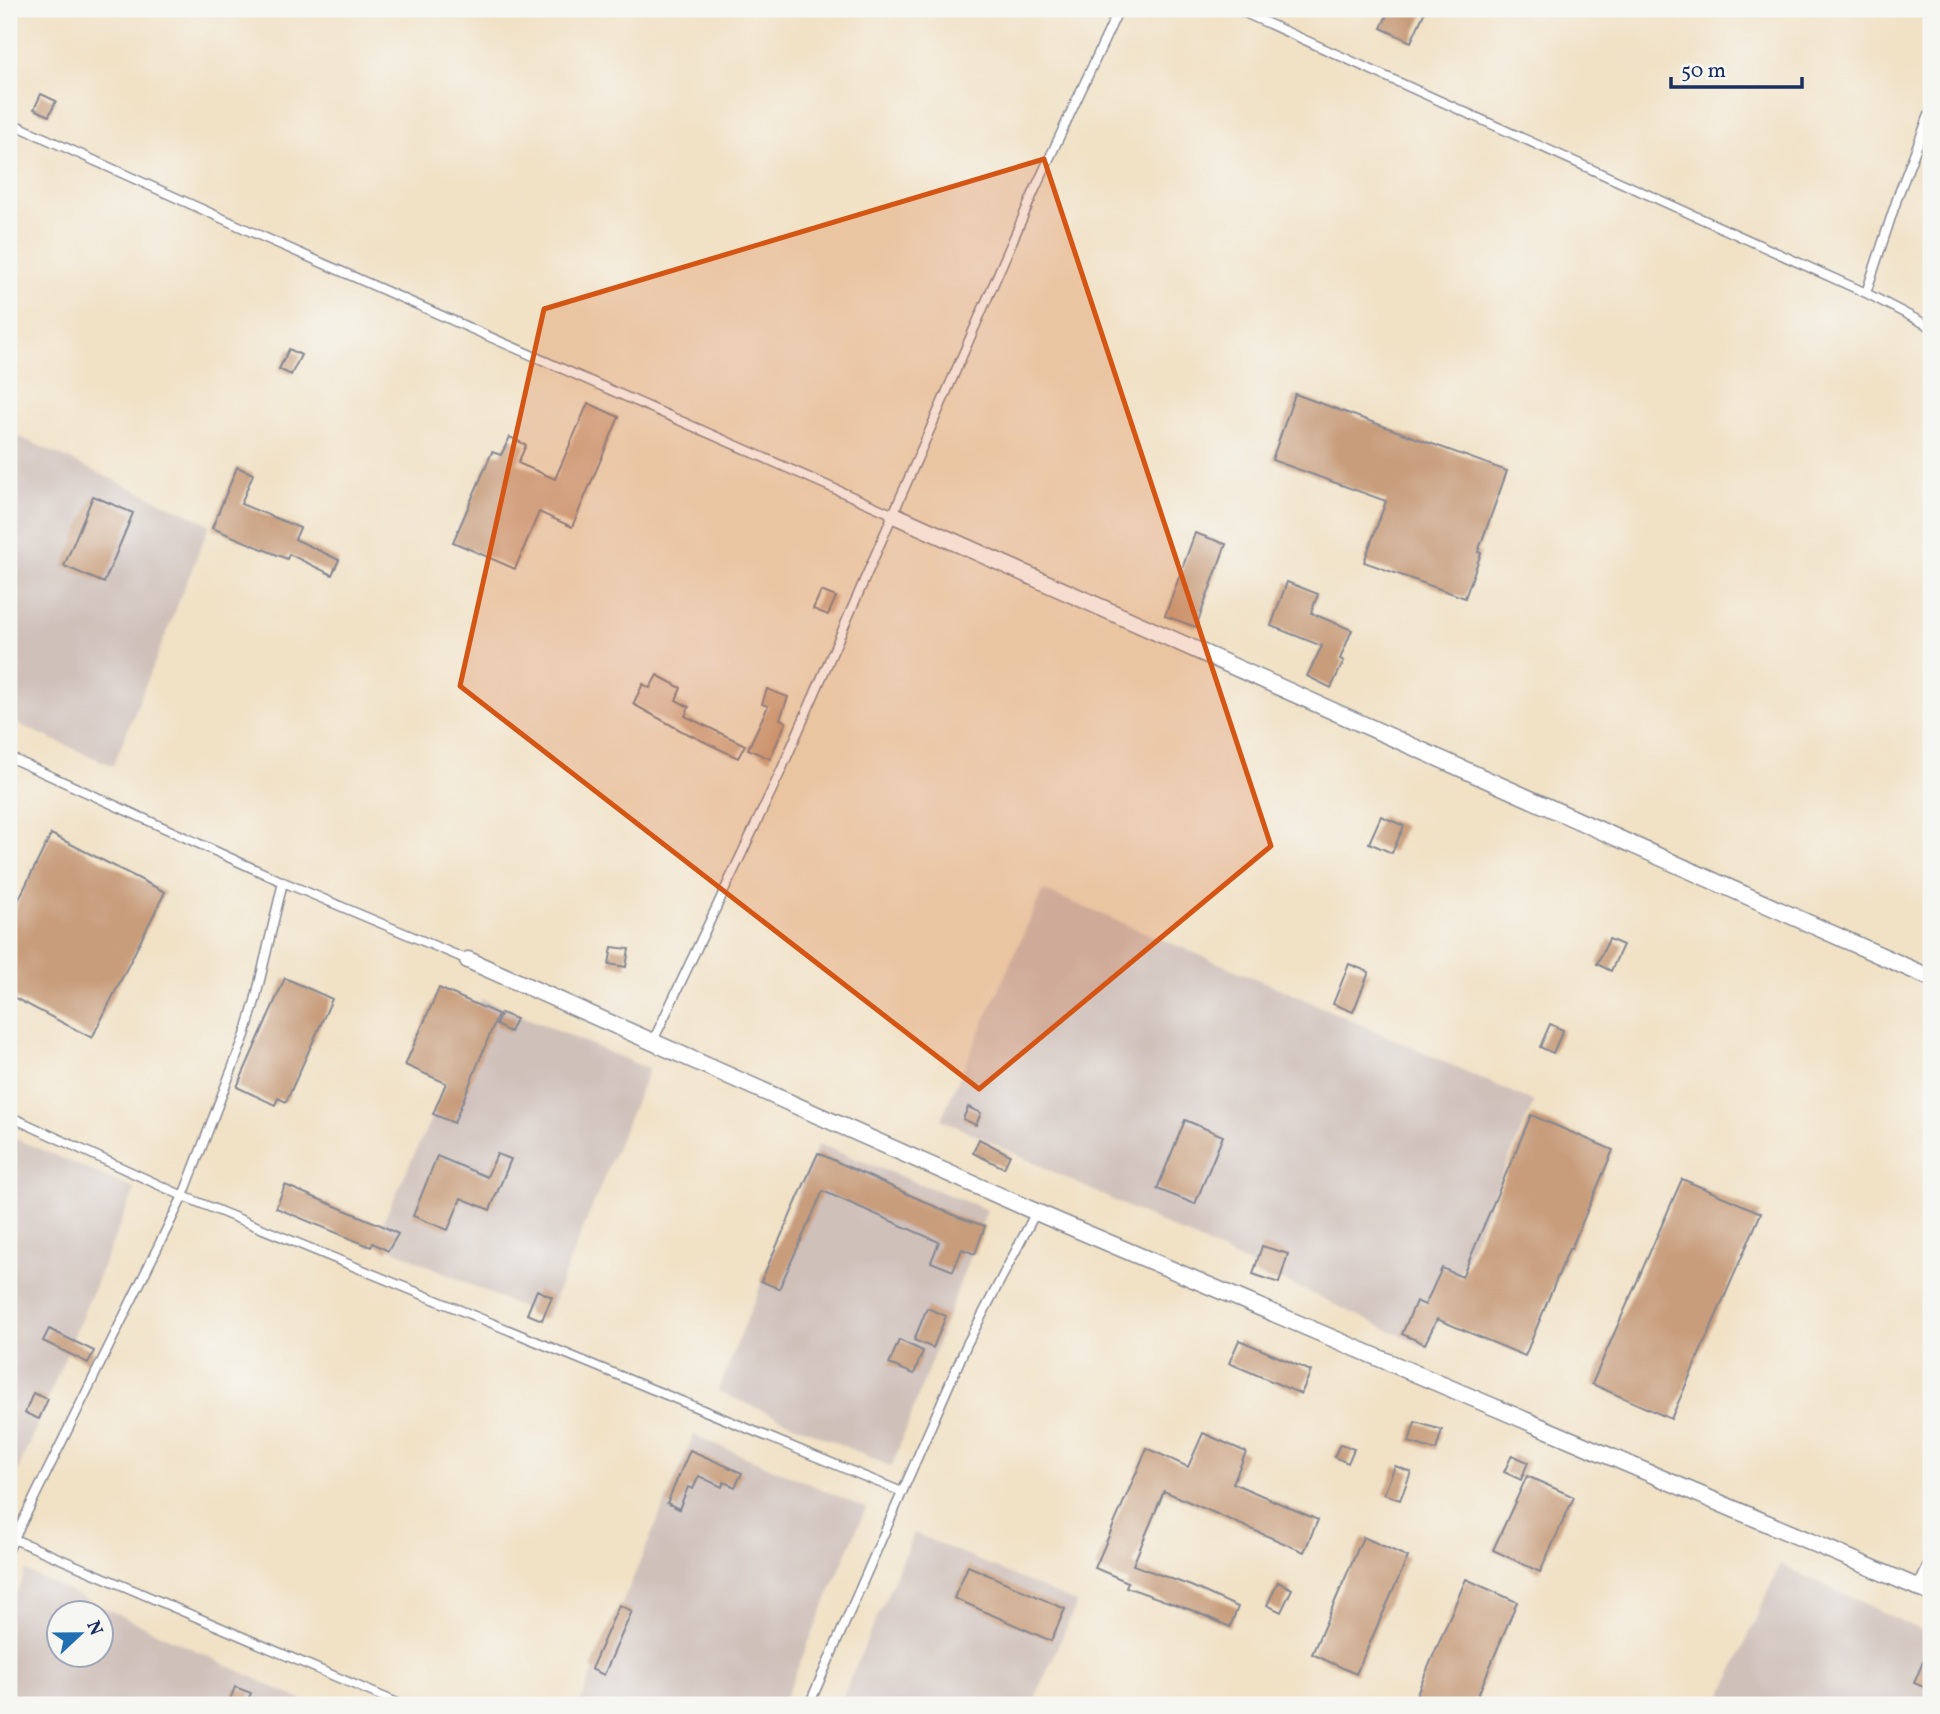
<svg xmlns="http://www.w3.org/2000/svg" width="1940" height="1714" viewBox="0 0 1940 1714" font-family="Vollkorn,serif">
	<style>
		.industrial { fill: #cfc0ba; fill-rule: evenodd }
		.building { fill: #c89d7b }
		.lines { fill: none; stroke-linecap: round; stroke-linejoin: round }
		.lane-casing { stroke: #868892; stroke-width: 11 }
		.street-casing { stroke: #868892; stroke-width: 19 }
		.lane { stroke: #fff; stroke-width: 8 }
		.street { stroke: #fff; stroke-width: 16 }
		.marked { fill: #d45514; fill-opacity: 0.2; stroke: #d45514; stroke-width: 5; stroke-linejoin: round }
	</style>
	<rect width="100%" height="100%" fill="#f6f6f2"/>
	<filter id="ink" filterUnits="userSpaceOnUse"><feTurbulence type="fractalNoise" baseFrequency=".0143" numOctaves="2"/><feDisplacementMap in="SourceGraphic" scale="14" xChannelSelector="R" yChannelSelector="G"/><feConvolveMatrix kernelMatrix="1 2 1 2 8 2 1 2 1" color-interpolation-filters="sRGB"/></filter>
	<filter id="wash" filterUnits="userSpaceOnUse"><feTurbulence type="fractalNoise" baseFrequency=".00686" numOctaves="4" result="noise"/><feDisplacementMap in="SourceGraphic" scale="28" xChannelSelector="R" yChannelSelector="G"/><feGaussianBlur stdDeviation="1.57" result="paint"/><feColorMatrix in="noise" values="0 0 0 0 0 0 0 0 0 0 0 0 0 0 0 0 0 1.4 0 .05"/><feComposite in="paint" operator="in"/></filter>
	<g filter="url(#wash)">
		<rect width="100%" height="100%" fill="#f1e1c5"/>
		<path class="industrial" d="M9 432 210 524 113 766 9 720Z
			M1043 890 1286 991 1534 1102 1427 1348 941 1119Z
			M482 999 649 1069 546 1319 374 1241 433 1114 477 1006Z
			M9 1136 135 1189 9 1492Z
			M818 1144 987 1210 892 1467 718 1391Z
			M694 1435 866 1508 782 1705H579Z
			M914 1533 1077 1603 1032 1705H839Z
			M1780 1564 1931 1635V1705H1718Z
			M26 1571 312 1705H9V1610ZM60 1612H102V1654H60Z"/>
		<g id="blocks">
			<path class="building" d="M1390 9H1426L1411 42 1381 28Z
				M41 94 56 101 49 116 34 109Z
				M289 349 301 355 291 375 279 369Z
				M1295 394 1507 471 1478 552 1481 553 1465 598 1364 562 1386 501 1272 460Z
				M588 403 619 417 572 527 539 512 515 569 453 542 492 452 501 455 510 437 526 445 518 463 555 479Z
				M237 467 253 474 241 504 300 528 295 539 339 560 332 575 289 554 287 559 212 528Z
				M93 496 133 513 104 583 64 566Z
				M1195 533 1226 544 1196 627 1165 616Z
				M1287 582 1318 594 1311 613 1352 630 1340 659 1344 661 1331 688 1307 676 1322 646 1271 626Z
				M821 591 836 597 828 615 813 609Z
				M657 675 681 688 676 700 689 707 685 716 745 745 738 758 680 730 633 704 643 684 650 688Z
				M767 689 788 697 780 719 786 722 770 759 748 749 768 706 762 704Z
				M1381 816 1404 826 1392 853 1369 843Z
				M51 834 165 892 92 1038 9 995V919Z
				M1609 939 1623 945 1611 971 1597 964Z
				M612 947 629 949 626 967 609 964Z
				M1349 964 1369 972 1353 1012 1333 1004Z
				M285 978 332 999 286 1102 278 1098 275 1105 237 1087Z
				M439 988 498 1014 454 1123 433 1114 446 1083 405 1065Z
				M501 1013 516 1019 510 1032 496 1025Z
				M1550 1024 1563 1030 1553 1053 1540 1047Z
				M968 1107 981 1113 976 1125 963 1119Z
				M1531 1115 1613 1150 1571 1249H1569L1525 1356 1437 1319 1425 1344 1402 1334 1416 1301 1425 1305 1442 1268 1462 1277Z
				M1185 1120 1223 1136 1195 1204 1157 1189Z
				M979 1139 1010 1155 1004 1168 973 1153Z
				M818 1153 958 1217 985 1226 975 1254 962 1249 953 1271 931 1262 939 1242 823 1191 779 1289 761 1281Z
				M497 1154 511 1159 490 1210 461 1198 448 1230 413 1216 437 1156 487 1177Z
				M1682 1179 1761 1213 1671 1419 1592 1384Z
				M285 1185 383 1226 398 1234 388 1251 373 1243 371 1247 276 1208Z
				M1262 1246 1288 1254 1279 1283 1253 1274Z
				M537 1290 552 1297 542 1320 527 1314Z
				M927 1308 946 1316 933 1348 914 1340Z
				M49 1329 94 1351 88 1363 43 1341Z
				M899 1340 923 1351 914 1374 889 1364Z
				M1239 1340 1311 1371 1301 1394 1229 1363Z
				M33 1393 48 1399 39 1419 25 1413Z
				M1415 1422 1442 1430 1436 1450 1409 1442Z
				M1203 1433 1246 1452 1233 1483 1318 1520 1304 1552 1164 1491 1133 1565 1191 1586 1238 1607 1230 1627 1194 1611 1126 1587 1128 1582 1095 1568 1147 1448 1188 1467Z
				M1340 1444 1354 1449 1348 1463 1334 1457Z
				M690 1450 742 1473 735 1487 724 1482 722 1487 699 1476 693 1489 688 1487 679 1509 667 1503Z
				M1512 1455 1528 1462 1521 1480 1504 1472Z
				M1395 1466 1411 1472 1400 1500 1384 1494Z
				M1527 1476 1574 1497 1540 1572 1493 1550Z
				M1363 1537 1408 1557 1356 1674 1312 1654Z
				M968 1566 1065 1609 1051 1641 954 1598Z
				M1466 1579 1517 1602 1474 1705H1412Z
				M1278 1582 1292 1589 1281 1612 1267 1605Z
				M619 1605 632 1611 604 1675 591 1669Z
				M1931 1643V1690L1914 1683Z
				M235 1687 251 1693 246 1705H228Z"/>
		</g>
	</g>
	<g filter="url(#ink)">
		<use href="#blocks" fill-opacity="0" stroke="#868892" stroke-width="2"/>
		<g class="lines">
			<defs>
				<path id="lane" d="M1236 9 1866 293 1931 327
					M9 122 261 236 894 515
					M1866 293 1899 193 1931 110
					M9 757 283 882 468 960
					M653 1041 780 773 1036 187 1119 9
					M9 1116 183 1196 902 1492
					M9 1537 402 1705
					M9 1549 183 1196 245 1035 255 1001 283 882
					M809 1705 967 1344 1036 1212"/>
				<path id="street" d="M894 515 1931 978
					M468 960 1036 1212 1931 1593
					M1921 1589 1931 1567"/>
			</defs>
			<use href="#lane" class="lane-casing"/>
			<use href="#street" class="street-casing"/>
			<use href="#lane" class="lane"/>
			<use href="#street" class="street"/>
		</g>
	</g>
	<path class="marked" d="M1044 159 1271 846 979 1089 460 686 544 309Z"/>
	<rect width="1940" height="1714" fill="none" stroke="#f6f6f2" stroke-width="35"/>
	<g transform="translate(80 1634) rotate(68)"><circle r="33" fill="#f6f6f2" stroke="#9ea6b7" stroke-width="2"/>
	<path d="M0-5L12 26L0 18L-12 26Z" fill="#1f6fb2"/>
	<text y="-10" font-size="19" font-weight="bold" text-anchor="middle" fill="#1b2f5e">N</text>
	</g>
	<path d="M1671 77v10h131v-10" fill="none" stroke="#1b2f5e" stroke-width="3.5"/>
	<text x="1681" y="77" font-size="21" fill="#1b2f5e" stroke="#f6f6f2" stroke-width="5" paint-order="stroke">50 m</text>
</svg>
